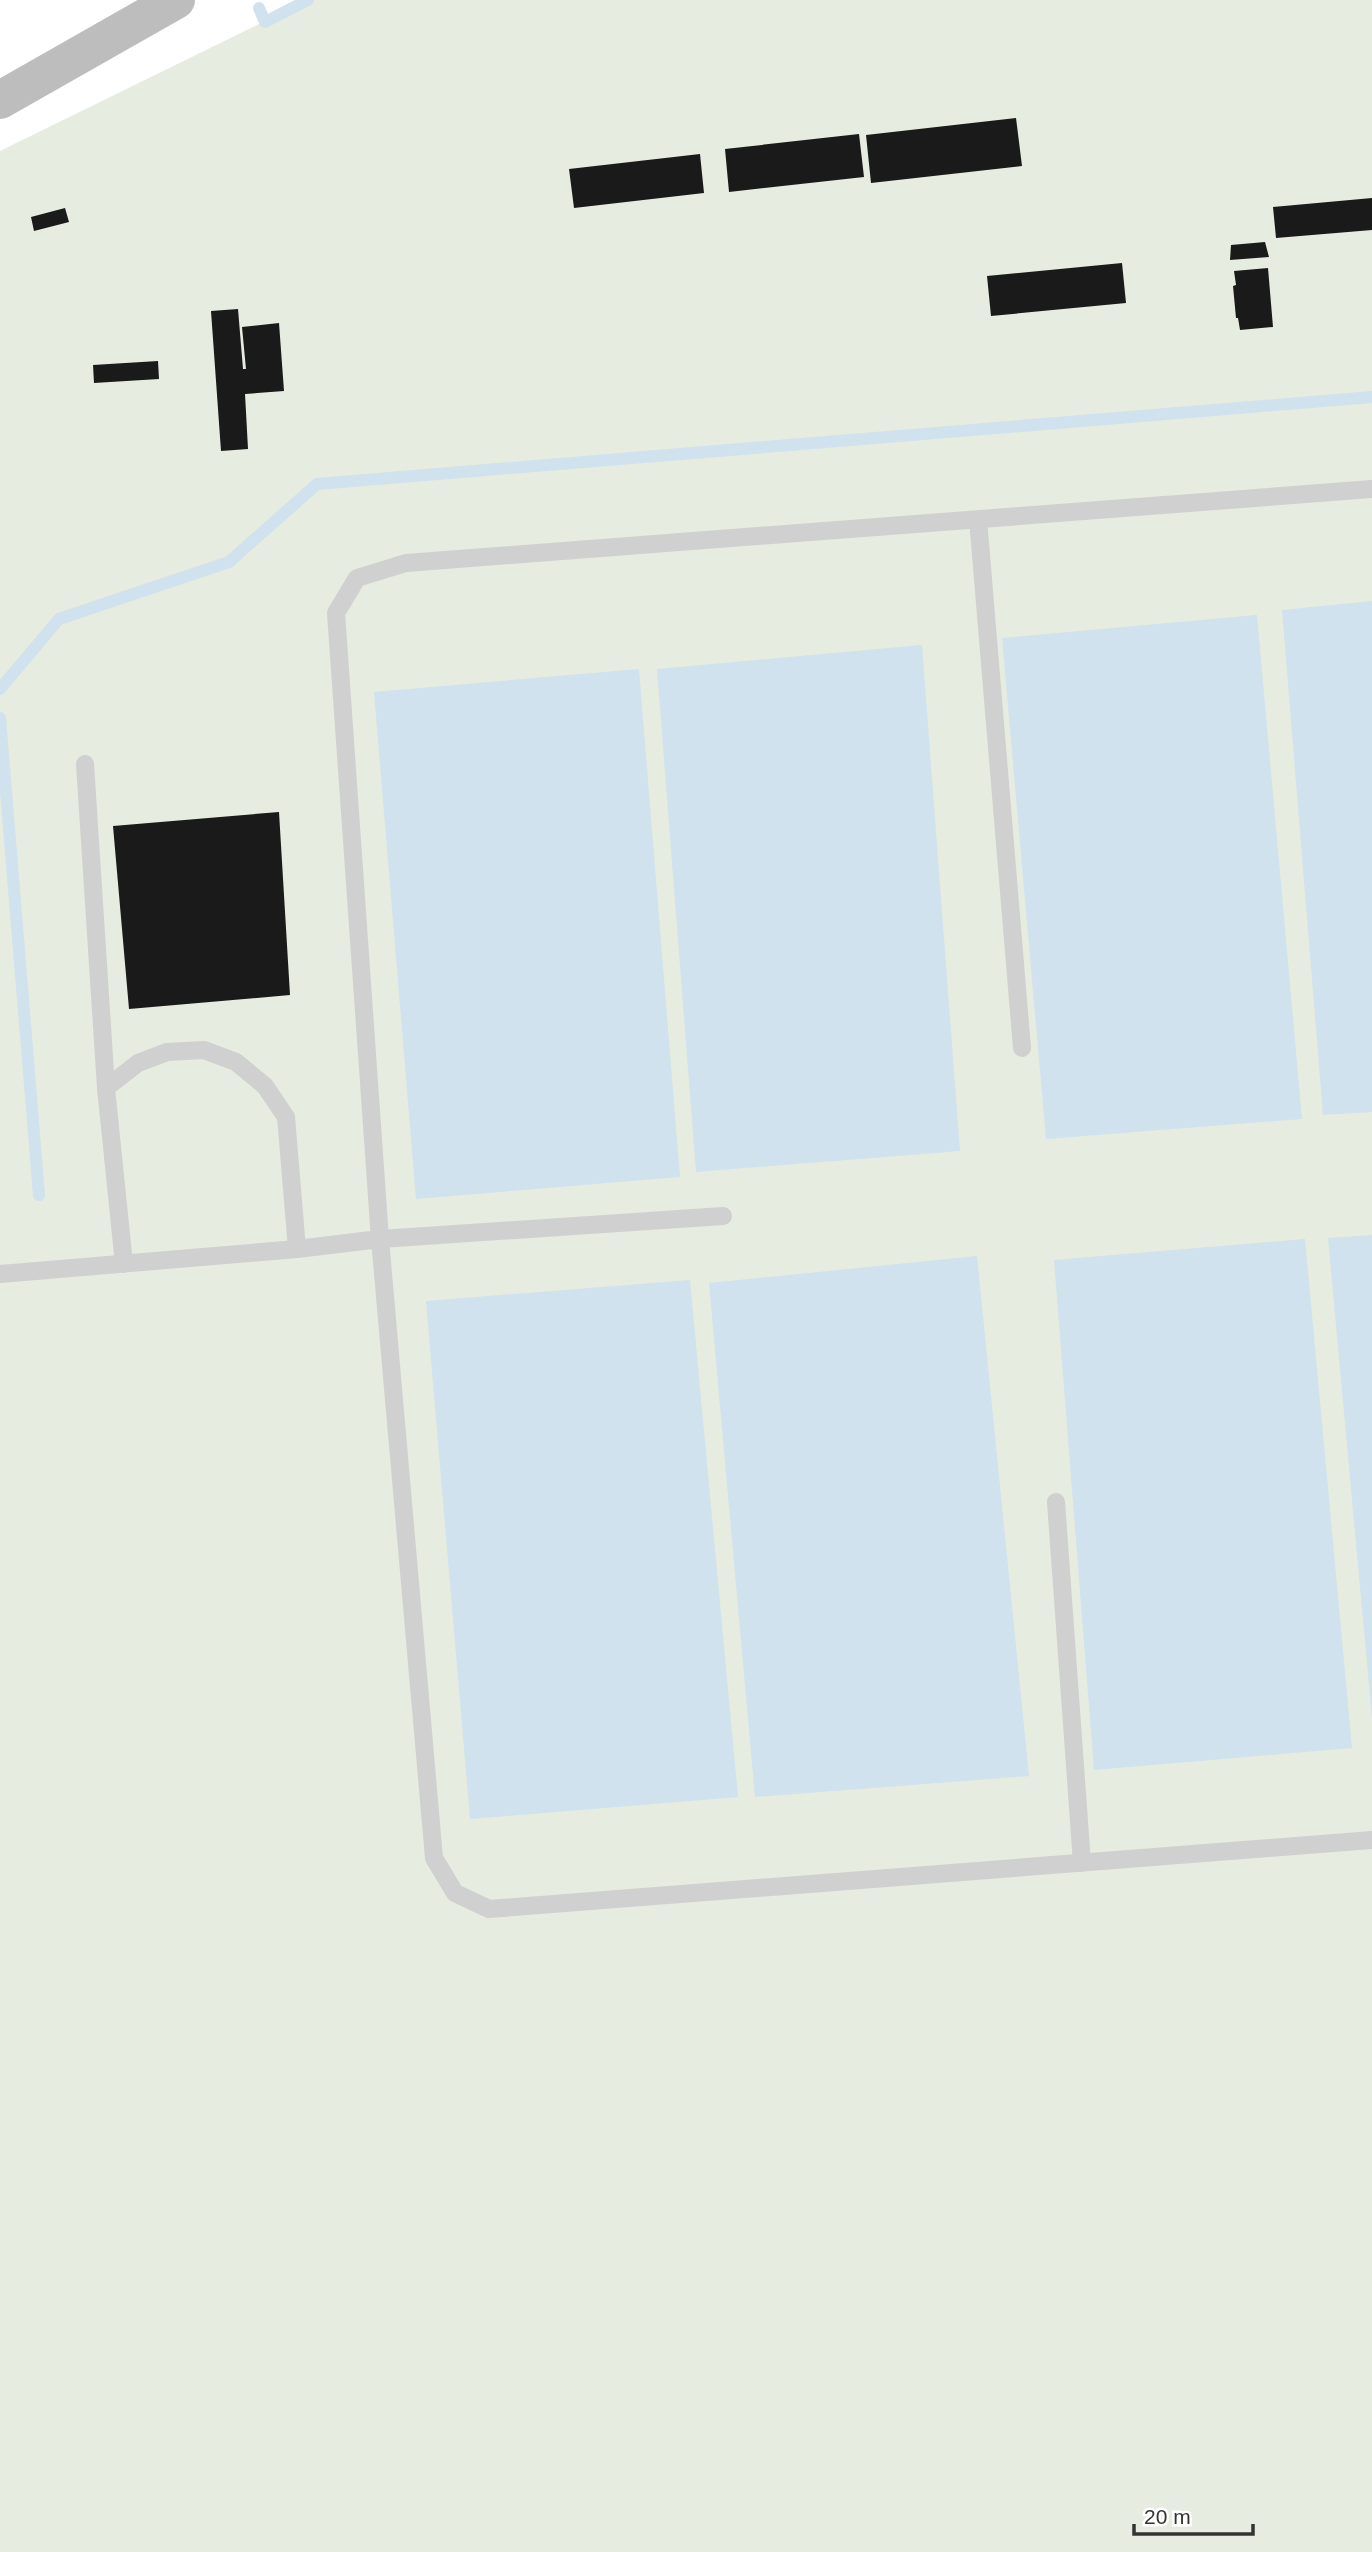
<svg xmlns="http://www.w3.org/2000/svg" width="1372" height="2552" viewBox="0 0 1372 2552" font-family="Arial,sans-serif">
	<style>
		.green { fill: #e6ecdf }
		.water { fill: #cfe2ee }
		.lines { fill: none; stroke-linecap: round; stroke-linejoin: round }
		.stream { stroke: #cfe2ee; stroke-width: 12 }
		.building { fill: #1a1a1a }
		.service { stroke: #d0d0d0; stroke-width: 18 }
		.secondary { stroke: #bdbdbd; stroke-width: 38 }
	</style>
	<rect width="100%" height="100%" fill="#fff"/>
	<path class="green" d="M308 0H1372V2552H0V151Z"/>
	<path class="water" d="M1372 601V1112L1323 1115 1282 610Z
		M1257 615 1302 1119 1046 1139 1002 638Z
		M922 645 960 1151 696 1172 657 669Z
		M639 669 680 1177 416 1199 374 692Z
		M1372 1235V1718L1328 1238Z
		M1305 1239 1352 1748 1094 1770 1054 1260Z
		M977 1256 1029 1776 755 1797 709 1283Z
		M690 1280 738 1797 470 1819 426 1301Z"/>
	<g class="lines">
		<path class="stream" d="M259 8 265 22 308 0
			M0 689 59 619 229 562 317 484 1372 397
			M0 718 39 1195"/>
	</g>
	<path class="building" d="M1016 118 1022 166 871 183 866 135Z
		M859 134 864 177 729 192 725 149Z
		M700 154 704 193 574 208 569 169Z
		M1372 198V230L1276 238 1273 207Z
		M65 208 69 222 34 231 31 217Z
		M1265 242 1269 257 1230 260 1231 245Z
		M1122 263 1126 303 991 316 987 276Z
		M1268 268 1273 327 1240 330 1238 318H1236L1233 286 1236 285 1234 271Z
		M238 309 243 369H246L242 327 279 323 284 391 245 394 248 449 221 451 211 311Z
		M158 361 159 379 94 383 93 365Z
		M279 812 290 995 129 1009 113 826Z"/>
	<g class="lines">
		<path class="service" d="M1372 489 406 563 357 578 336 613 380 1239 434 1858 455 1893 489 1909 1372 1840
			M978 519 1022 1048
			M85 764 106 1088 124 1264
			M106 1088 138 1063 167 1052 204 1050 236 1062 265 1086 286 1117 297 1249
			M0 1274 297 1249 380 1239 723 1216
			M1056 1502 1082 1863"/>
		<path class="secondary" d="M0 100 176 0"/>
	</g>
	<path d="M1134 2524v10h119v-10" fill="none" stroke="#333333" stroke-width="3.5"/>
	<text x="1144" y="2524" font-size="21" fill="#333333" stroke="#ffffff" stroke-width="5" paint-order="stroke">20 m</text>
</svg>
